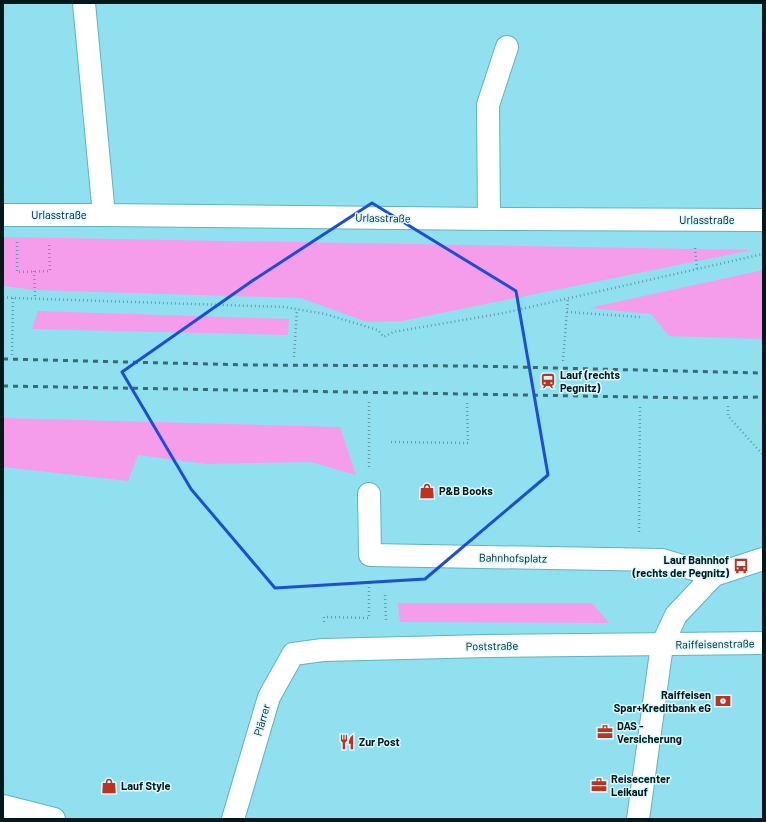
<svg xmlns="http://www.w3.org/2000/svg" width="766" height="822" viewBox="0 0 766 822" font-family="Barlow,sans-serif">
	<style>
		.green { fill: #f59deb }
		.lines { fill: none; stroke-linecap: round; stroke-linejoin: round }
		.minor-casing { stroke: #62b2c1; stroke-width: 24 }
		.path { stroke: #609eaa; stroke-width: 2.5; stroke-dasharray: 1 3; stroke-linecap: butt }
		.minor { stroke: #fff; stroke-width: 22 }
		.rail { stroke: #3a6972; stroke-width: 3; stroke-dasharray: 5 5; stroke-linecap: butt }
		.marked { fill: none; stroke: #1d4ed8; stroke-width: 3; stroke-linejoin: round }
		.labels { text-anchor: middle; stroke-width: 3; stroke-linejoin: round; paint-order: stroke }
		.street-label { font-size: 11px; fill: #01191d; stroke: #daf9ff }
		.poi-label { font-size: 11px; font-weight: bold; fill: #01191d; stroke: #daf9ff; text-anchor: start }
	</style>
	<rect width="100%" height="100%" fill="#90e0f0"/>
	<path class="green" d="M3 237 752 250 402 321 367 322 301 298 35 290 3 286Z
		M763 270V339L669 336 651 314 589 308Z
		M38 311 289 319 288 335 32 329Z
		M3 418 340 427 356 475 311 462 206 464 138 455 128 481 3 467Z
		M398 603H592L609 623 400 622Z"/>
	<g class="lines">
		<defs>
			<path id="minor" d="M84 3 104 215
				M3 215H104L489 219 763 220
				M489 219 488 105 507 47
				M369 494 370 555 662 560 714 575
				M3 806 54 819
				M233 819 269 697 293 654 323 650 487 646 763 643
				M638 819 662 645 676 615 714 575 763 559"/>
		</defs>
		<use href="#minor" class="minor-casing"/>
		<path class="path" d="M17 242V272L50 271 49 243
			M695 248 697 269
			M34 271 35 298
			M3 297 13 298 284 307 325 314 378 330 384 337 393 332 504 313 763 254
			M567 312 640 317
			M12 355 13 298
			M294 357 297 309
			M563 361 568 298
			M728 406V416L763 455
			M391 442 468 443 467 402
			M369 467V401
			M639 532 640 405
			M385 595 386 620
			M324 622V617L369 618V583"/>
		<use href="#minor" class="minor"/>
		<path class="rail" d="M3 359 250 365 472 366 763 373
			M3 386 696 398 763 397"/>
	</g>
	<path class="marked" d="M372 203 516 291 548 475 425 579 275 588 191 489 122 372 252 281Z"/>
	<defs>
		<symbol id="station-bare" viewBox="-9 -9 18 18"><path d="M-3-6H3Q5-6 5-4V2Q5 4 3 4L4.5 6H3L1.5 4h-3L-3 6H-4.5L-3 4Q-5 4-5 2V-4Q-5-6-3-6ZM-3.5-4v3h7v-3ZM-3.5 1v1.5H-2V1ZM2 1v1.5H3.5V1Z" fill="#be321e" stroke="#daf9ff" stroke-width="2.5" paint-order="stroke"/></symbol>
		<symbol id="shop-bare" viewBox="-9 -9 18 18"><path d="M-5-2.5h2.3a2.7 3.5 0 0 1 5.4 0H5L5.5 6h-11ZM-1.5-2.5h3a1.5 2.3 0 0 0-3 0Z" fill="#be321e" stroke="#daf9ff" stroke-width="2.5" paint-order="stroke"/></symbol>
		<symbol id="bus-bare" viewBox="-9 -9 18 18"><path d="M-5-6H5V4H4V6H2V4H-2V6H-4V4H-5ZM-3.5-4V0h7V-4ZM-3.5 1.2v1.5H-2V1.2ZM2 1.2v1.5H3.5V1.2Z" fill="#be321e" stroke="#daf9ff" stroke-width="2.5" paint-order="stroke"/></symbol>
		<symbol id="bank-bare" viewBox="-9 -9 18 18"><path d="M-6-4H6V4H-6ZM0-2.3a2.3 2.3 0 1 0 0 4.6a2.3 2.3 0 1 0 0-4.6Z" fill="#be321e" stroke="#daf9ff" stroke-width="2.5" paint-order="stroke"/></symbol>
		<symbol id="office-bare" viewBox="-9 -9 18 18"><path d="M-6-3h4V-5.5h4V-3h4V5H-6ZM-1-4.5V-3h2v-1.5ZM-6 0V1H6V0Z" fill="#be321e" stroke="#daf9ff" stroke-width="2.5" paint-order="stroke"/></symbol>
		<symbol id="restaurant-bare" viewBox="-9 -9 18 18"><path d="M-5-6h1v4h1v-4h1v4h1v-4h1v5L-1.5 .5V6h-2V.5L-5-1ZM5-6V6H3V1.5H1.5Q1.5-4 5-6Z" fill="#be321e" stroke="#daf9ff" stroke-width="2.5" paint-order="stroke"/></symbol>
	</defs>
	<g fill-rule="evenodd">
		<use href="#station-bare" x="537" y="370" width="22" height="22"/>
		<use href="#shop-bare" x="416" y="480" width="22" height="22"/>
		<use href="#bus-bare" x="730" y="555" width="22" height="22"/>
		<use href="#bank-bare" x="712" y="690" width="22" height="22"/>
		<use href="#office-bare" x="594" y="721" width="22" height="22"/>
		<use href="#restaurant-bare" x="336" y="731" width="22" height="22"/>
		<use href="#office-bare" x="588" y="774" width="22" height="22"/>
		<use href="#shop-bare" x="98" y="775" width="22" height="22"/>
	</g>
	<g class="labels">
		<g class="street-label">
			<text x="59" y="219">Urlasstraße</text>
			<text transform="translate(383 218) rotate(1)" y="4">Urlasstraße</text>
			<text x="707" y="224">Urlasstraße</text>
			<text transform="translate(513 558) rotate(1)" y="4">Bahnhofsplatz</text>
			<text transform="translate(715 644) rotate(-1)" y="4">Raiffeisenstraße</text>
			<text transform="translate(492 646) rotate(-1)" y="4">Poststraße</text>
			<text transform="translate(262 720) rotate(-74)" y="4">Plärrer</text>
		</g>
		<g class="poi-label">
			<text x="560" y="379">Lauf (rechts<tspan x="560" dy="13">Pegnitz)</tspan></text>
			<text x="439" y="495">P&amp;B Books</text>
			<text x="729" y="564" text-anchor="end">Lauf Bahnhof<tspan x="729" dy="13">(rechts der Pegnitz)</tspan></text>
			<text x="711" y="699" text-anchor="end">Raiffeisen<tspan x="711" dy="13">Spar+Kreditbank eG</tspan></text>
			<text x="617" y="730">DAS -<tspan x="617" dy="13">Versicherung</tspan></text>
			<text x="359" y="746">Zur Post</text>
			<text x="611" y="783">Reisecenter<tspan x="611" dy="13">Leikauf</tspan></text>
			<text x="121" y="790">Lauf Style</text>
		</g>
	</g>
	<rect width="766" height="822" fill="none" stroke="#01191d" stroke-width="8"/>
</svg>
